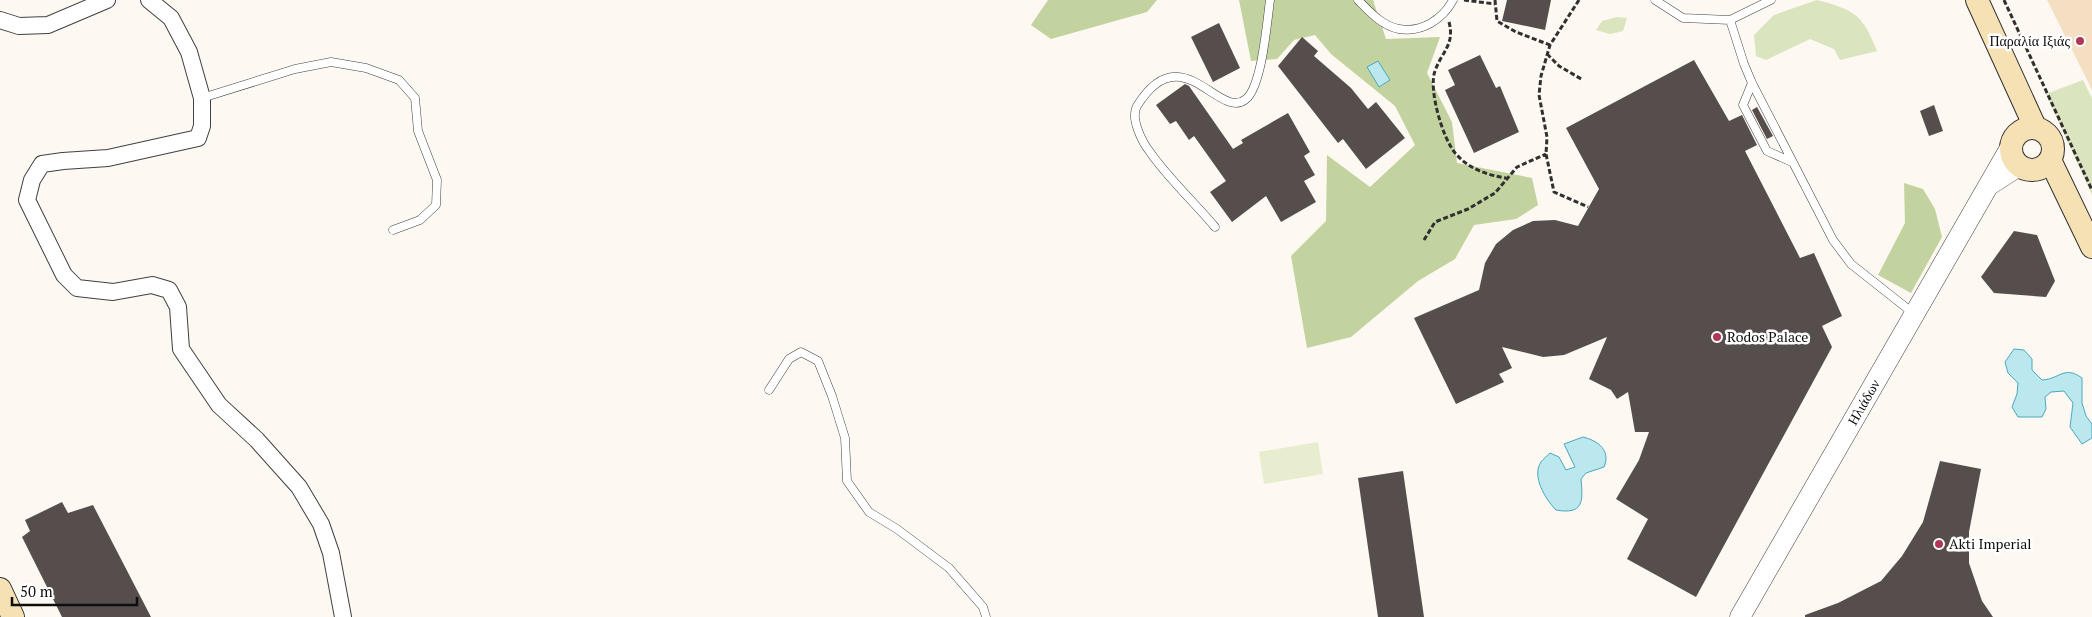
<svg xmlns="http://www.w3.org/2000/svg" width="2092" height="617" viewBox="0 0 2092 617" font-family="'PT Serif',serif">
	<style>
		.green { fill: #dae4be }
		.forest { fill: #c2d39f }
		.sand { fill: #f4dfc3 }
		.pitch { fill: #e9edcf }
		.water { fill: #bbe7ef; stroke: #4ba8be }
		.building { fill: #564e4c }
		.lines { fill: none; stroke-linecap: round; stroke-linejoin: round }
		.service-casing { stroke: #414141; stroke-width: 9 }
		.minor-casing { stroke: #414141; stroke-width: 18 }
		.tertiary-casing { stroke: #414141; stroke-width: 21 }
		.secondary-casing { stroke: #303030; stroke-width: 24 }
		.path { stroke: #303030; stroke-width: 3; stroke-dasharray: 5 2.5; stroke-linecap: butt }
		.service { stroke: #fff; stroke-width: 8 }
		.minor { stroke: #fff; stroke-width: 16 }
		.tertiary { stroke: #fff; stroke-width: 20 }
		.secondary { stroke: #f6e1b4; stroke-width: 22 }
		.poi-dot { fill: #af3655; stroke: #fff; stroke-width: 2 }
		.labels { text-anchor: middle; stroke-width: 5; stroke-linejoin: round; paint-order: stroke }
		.poi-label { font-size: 14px; fill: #0e0e0e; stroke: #fff; text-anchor: start }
		.street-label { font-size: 14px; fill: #0e0e0e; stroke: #fff }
	</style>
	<rect width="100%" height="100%" fill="#fdf8f1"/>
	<path class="green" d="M1817 0C1855 10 1863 15 1877 51L1840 60 1834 49 1810 39 1766 60 1756 56 1754 35 1774 15Z
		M1617 17 1627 18 1623 31 1610 34 1596 30 1602 21Z
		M2083 80 2092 98V195L2046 94Z"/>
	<path class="forest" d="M1048 0H1157L1147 12 1051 39 1031 25Z
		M1239 0H1373L1386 39 1440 37 1427 73 1452 122 1457 163 1532 178 1538 205 1516 219 1474 225 1455 259 1418 281 1351 337 1307 348 1291 256 1326 221 1327 155 1370 187 1415 145 1395 106 1331 54 1315 35 1294 40 1277 59 1251 61Z
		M1904 183 1923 189 1935 209 1942 237 1911 293 1878 275 1905 223Z"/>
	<path class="sand" d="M2047 0H2092V91L2088 82Z"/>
	<path class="pitch" d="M1318 442 1323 474 1264 484 1259 452Z"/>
	<path class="water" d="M1378 61 1390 80 1379 87 1367 67Z
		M2014 349 2024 350 2032 359V370L2042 380C2060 379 2064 365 2082 378V403L2086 416 2092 424V438L2082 444 2070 427 2073 403 2064 391 2051 392 2045 397 2046 409 2042 417H2018L2012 407 2017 394 2018 383 2008 373 2005 362Z
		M1583 437C1599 441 1611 451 1604 467L1586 473 1581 479C1583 501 1584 515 1556 510 1546 500 1531 476 1541 462 1543 459 1547 456 1550 453L1559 457 1566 470 1575 467 1564 444Z"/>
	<path class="building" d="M1507 0H1551L1545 30 1502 21Z
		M1219 23 1240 68 1213 82 1191 37Z
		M1302 37 1318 51 1314 56 1351 88 1368 109 1376 102 1405 138 1366 169 1343 139 1338 143 1278 66Z
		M1480 55 1496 88 1500 86 1519 132 1474 153 1445 90 1455 85 1448 70Z
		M1694 60 1729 121 1742 115 1757 145 1745 151 1800 258 1814 253 1842 316 1822 326 1832 347 1696 597 1627 559 1648 519 1616 499 1639 460 1649 432H1635L1628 392 1617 399 1611 390 1589 379 1607 337 1564 355 1543 357 1502 347 1512 368 1499 374 1504 382 1456 404 1414 318 1479 290 1485 263 1496 244 1513 230 1533 221 1555 220 1578 226 1599 189 1566 128Z
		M1185 84 1189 86 1233 149 1243 143 1241 140 1288 113 1310 152 1304 156 1315 175 1304 181 1316 202 1281 222 1266 196 1232 222 1210 192 1226 181 1194 136 1189 140 1176 121 1170 124 1156 105Z
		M1934 105 1943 131 1929 136 1920 111Z
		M1757 107 1773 136 1767 139 1752 110Z
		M2014 231 2037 235 2055 281 2046 297 1994 293 1981 277Z
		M1940 461 1981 469 1969 532V563L1982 601 1993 617H1805V615L1838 603 1881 581 1902 556 1923 522Z
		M1403 471 1424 617H1378L1358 478Z
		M62 502 68 513 93 505 151 617H62L22 537 30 531 25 520Z"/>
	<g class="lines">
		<defs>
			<path id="service" d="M1358 0C1369 11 1382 26 1399 29 1422 33 1443 19 1453 0
				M1655 0 1683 18 1730 20 1771 0
				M1730 20 1744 64 1752 83 1833 240 1851 264 1913 313
				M1752 83 1743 105 1767 151 1792 162
				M202 98 295 69 331 62 366 68 399 80 415 98 418 131 437 180 436 205 420 220 393 230
				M1215 227C1195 203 1167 177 1150 152 1142 142 1130 118 1137 106 1182 33 1219 122 1246 99 1262 86 1267 22 1270 0
				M769 390 789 359 801 352 818 361 832 396 845 438 847 481 869 512 897 529 949 568 983 607 986 617"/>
			<path id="minor" d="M149 0 171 18 189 52 202 98V126L198 138 108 158 63 161 42 164 32 180 27 200 64 275 77 288 113 292 152 285 169 290 178 307 181 349 219 405 257 440 299 487 321 524 331 553 343 617
				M0 20 19 26 48 25 107 0"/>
			<g id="tertiary">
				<path d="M1991 184 2019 166"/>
				<path id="s1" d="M1740 617 2010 148"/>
			</g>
			<path id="secondary" d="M1977 0 2035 127
				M2011 149a21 21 0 1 1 42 0a21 21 0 1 1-42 0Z
				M2050 160 2092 247
				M0 589 13 617"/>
		</defs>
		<use href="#service" class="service-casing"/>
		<use href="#minor" class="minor-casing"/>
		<use href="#tertiary" class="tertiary-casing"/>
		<use href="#secondary" class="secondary-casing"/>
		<path class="path" d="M1464 0 1495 4
			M1495 0 1497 21 1516 32 1550 45
			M1579 0 1550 45 1541 76 1539 95 1547 137 1546 154 1554 192 1588 207
			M2004 0 2092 190
			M1449 22C1455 45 1442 51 1435 71 1428 89 1443 140 1456 154 1469 169 1487 175 1506 178
			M1547 54 1559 66 1583 80
			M1424 240 1435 222 1468 209 1495 193 1517 167 1546 154"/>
		<use href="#service" class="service"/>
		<use href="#minor" class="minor"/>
		<use href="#tertiary" class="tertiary"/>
		<use href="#secondary" class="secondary"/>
	</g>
	<g class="poi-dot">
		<circle cx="2080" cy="41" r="5"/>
		<circle cx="1717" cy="337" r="5"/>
		<circle cx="1939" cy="544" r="5"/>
	</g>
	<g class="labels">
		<g class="poi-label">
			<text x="2070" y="46" text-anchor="end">Παραλία Ιξιάς</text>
			<text x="1727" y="342">Rodos Palace</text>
			<text x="1949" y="549">Akti Imperial</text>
		</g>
		<g class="street-label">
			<text dy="5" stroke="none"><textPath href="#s1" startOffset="248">Ηλιάδων</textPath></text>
		</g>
	</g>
	<path d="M12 597v8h125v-8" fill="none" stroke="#0e0e0e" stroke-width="2.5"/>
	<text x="20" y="597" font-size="15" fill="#0e0e0e" stroke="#ffffff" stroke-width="4" paint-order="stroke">50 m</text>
</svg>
